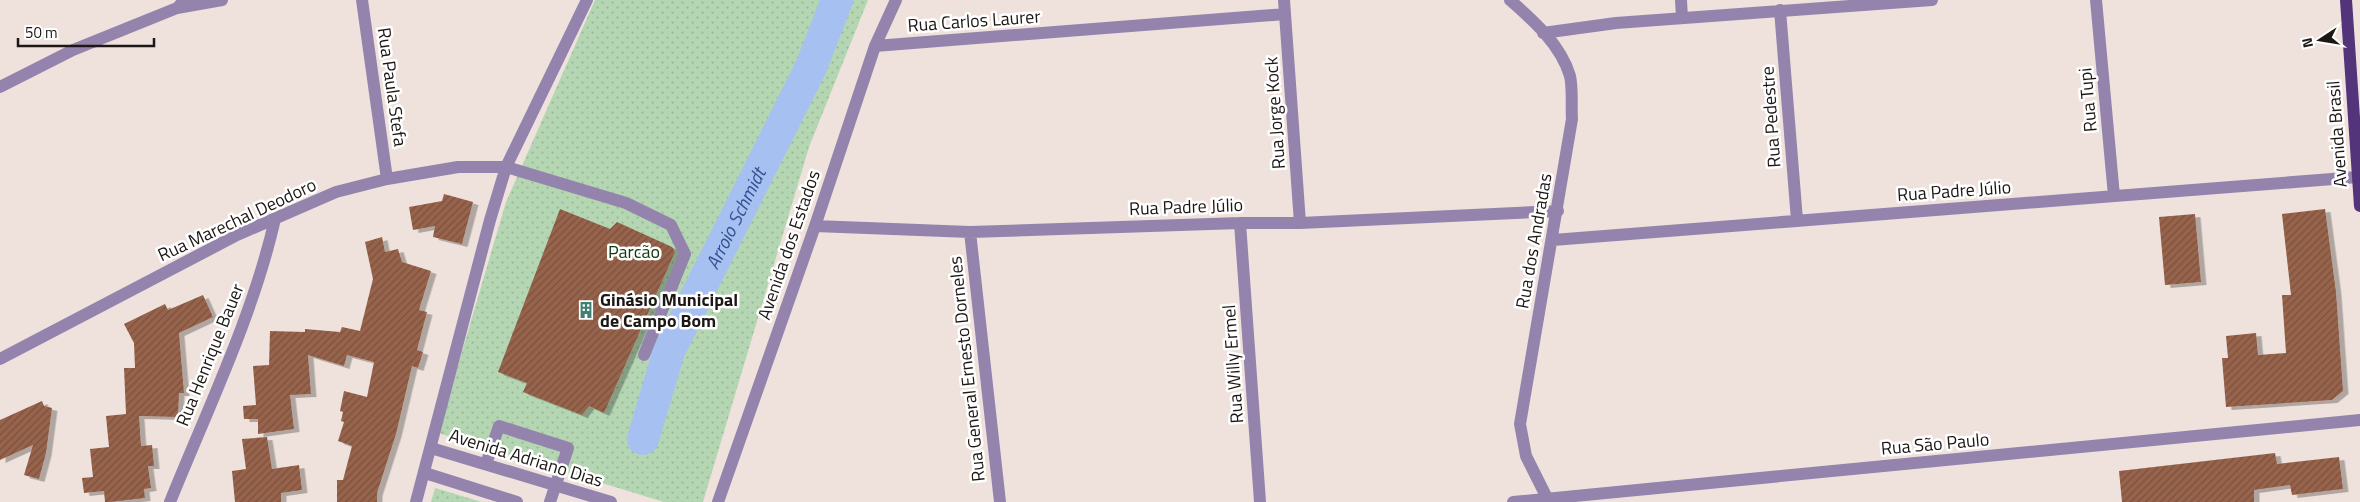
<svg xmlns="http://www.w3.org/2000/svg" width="2360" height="502" font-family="'Titillium Web',sans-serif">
<defs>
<pattern id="grass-dots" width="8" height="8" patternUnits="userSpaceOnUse" patternTransform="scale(1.25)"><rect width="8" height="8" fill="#b5d6b2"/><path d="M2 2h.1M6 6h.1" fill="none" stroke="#9bb798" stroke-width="1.8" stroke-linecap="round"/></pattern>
<pattern id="building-hatch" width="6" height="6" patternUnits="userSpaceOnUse" patternTransform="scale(1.25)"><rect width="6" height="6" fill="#97634c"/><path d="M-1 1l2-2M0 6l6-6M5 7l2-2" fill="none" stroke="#7a513e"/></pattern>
<filter id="shadow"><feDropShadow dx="5.5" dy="3" stdDeviation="0" flood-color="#0004"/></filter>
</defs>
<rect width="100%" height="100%" fill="#efe2dc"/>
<path fill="url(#grass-dots)" d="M 595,0 L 868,0 L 809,147 L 703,502 L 664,502 L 438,433 L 506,202 Z
M 435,488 L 482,502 L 431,502 Z"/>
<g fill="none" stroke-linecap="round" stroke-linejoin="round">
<path stroke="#a6c0f2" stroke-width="32" id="s1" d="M 643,439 L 669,351 L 811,67 L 837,0"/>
</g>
<path fill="url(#building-hatch)" filter="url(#shadow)" d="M 444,194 L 473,202 L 462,244 L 433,237 L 435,226 L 413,230 L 409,207 L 442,201 Z
M 560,209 L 610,229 L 617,222 L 672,247 L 675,252 L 604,413 L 589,406 L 582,415 L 523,392 L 527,383 L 498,372 Z
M 2325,209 L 2336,292 L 2343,391 L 2332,400 L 2226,407 L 2222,358 L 2228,358 L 2226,336 L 2256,333 L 2258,355 L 2286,353 L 2282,295 L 2291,295 L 2282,214 Z
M 2195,214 L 2201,282 L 2165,285 L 2159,217 Z
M 382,237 L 385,252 L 398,249 L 402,262 L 431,271 L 419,310 L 427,312 L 417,350 L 423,352 L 418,368 L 412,366 L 396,434 L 377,493 L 377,502 L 337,502 L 337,480 L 343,480 L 352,446 L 338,441 L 344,422 L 341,421 L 343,412 L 340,411 L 344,391 L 367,397 L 374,362 L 347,355 L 344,366 L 308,355 L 311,394 L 290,395 L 294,429 L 258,434 L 258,419 L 244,419 L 243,406 L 256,405 L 253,366 L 269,365 L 270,331 L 305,332 L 305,329 L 340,332 L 342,327 L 360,331 L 373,279 L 365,242 Z
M 203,295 L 213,317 L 179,333 L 184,393 L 179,393 L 178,417 L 139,416 L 141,446 L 152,445 L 154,466 L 148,466 L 151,488 L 144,489 L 145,498 L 110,502 L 105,502 L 104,491 L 84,493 L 82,478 L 93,477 L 90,449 L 109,447 L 106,416 L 126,414 L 124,368 L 135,368 L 134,343 L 124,324 L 165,304 L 168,310 Z
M 42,401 L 44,406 L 52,408 L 46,453 L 39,479 L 24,475 L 33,445 L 0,460 L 0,420 Z
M 267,437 L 272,469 L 299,465 L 302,490 L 281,493 L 281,502 L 235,502 L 232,471 L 246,469 L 242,439 Z
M 2275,453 L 2277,464 L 2339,457 L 2343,489 L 2292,495 L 2290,485 L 2254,490 L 2254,502 L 2122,502 L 2119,471 Z"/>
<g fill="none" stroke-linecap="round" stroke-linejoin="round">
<path stroke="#9484ad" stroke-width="12" d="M 362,0 L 387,179
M 1284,0 L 1300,223
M 1510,0 C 1534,21 1561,45 1570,76 C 1573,89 1571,106 1572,119 L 1520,424 L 1526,456 L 1549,502
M 1681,0 L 1682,18
M 2096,0 L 2114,196
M 177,8 L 222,0
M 1780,10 L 1797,220
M 1543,33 L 1616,23 L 1932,0
M 875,46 L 1285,14
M 0,87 L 73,50 L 177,8 L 185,0
M 1240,223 L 1260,502
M 815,226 L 970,232 L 1240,223 L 1300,223 L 1558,211
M 970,232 L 1000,502
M 1553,240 L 2358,177
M 0,359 L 237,235 L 336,192 L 387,179 L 458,167 L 506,167 L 626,203 L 671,225 L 685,254 L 644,355
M 431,448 L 611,502
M 486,464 L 499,426 L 568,448 L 550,502
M 425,473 L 517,502
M 170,502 C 207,410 253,316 275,219
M 416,502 L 490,220 L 506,167 L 587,0
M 718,502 L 815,226 L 875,46 L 896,0
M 1513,502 L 2360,420"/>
<path stroke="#533379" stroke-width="12" d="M 2346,0 L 2360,206"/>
</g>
<defs>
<g id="building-bare" transform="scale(1.35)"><path d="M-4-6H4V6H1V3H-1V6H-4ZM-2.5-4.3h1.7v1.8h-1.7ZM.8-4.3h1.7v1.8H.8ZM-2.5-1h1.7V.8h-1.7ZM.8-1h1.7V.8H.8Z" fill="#3e8174" stroke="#fff" stroke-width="2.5" paint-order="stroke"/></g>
</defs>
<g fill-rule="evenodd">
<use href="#building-bare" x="586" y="310"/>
</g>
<g text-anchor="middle" stroke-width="5" stroke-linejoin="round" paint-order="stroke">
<g font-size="18" fill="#1c1715" stroke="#fff">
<text transform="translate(974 21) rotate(-4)" y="6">Rua Carlos Laurer</text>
<text transform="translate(392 87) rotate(82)" y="6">Rua Paula Stefa</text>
<text transform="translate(2088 100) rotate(-95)" y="6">Rua Tupi</text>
<text transform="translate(1275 113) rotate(-94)" y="6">Rua Jorge Kock</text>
<text transform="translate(1771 117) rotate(-94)" y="6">Rua Pedestre</text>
<text transform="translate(2337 134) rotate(-94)" y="6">Avenida Brasil</text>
<text transform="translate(1954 191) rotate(-4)" y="6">Rua Padre Júlio</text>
<text transform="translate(1186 207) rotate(-2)" y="6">Rua Padre Júlio</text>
<text transform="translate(237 220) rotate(-25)" y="6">Rua Marechal Deodoro</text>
<text transform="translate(1534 241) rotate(-80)" y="6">Rua dos Andradas</text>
<text transform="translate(789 245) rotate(-71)" y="6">Avenida dos Estados</text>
<text transform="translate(210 355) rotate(-68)" y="6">Rua Henrique Bauer</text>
<text transform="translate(1233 364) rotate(-94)" y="6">Rua Willy Ermel</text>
<text transform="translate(967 369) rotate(-96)" y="6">Rua General Ernesto Dorneles</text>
<text transform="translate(1935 444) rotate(-5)" y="6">Rua São Paulo</text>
<text transform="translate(526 458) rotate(17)" y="6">Avenida Adriano Dias</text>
</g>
<g font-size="18" fill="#0d390d" stroke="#fff">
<text x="634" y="258">Parcão</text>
</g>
<g font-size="18" font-weight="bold" fill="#1c1715" stroke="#fff" text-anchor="start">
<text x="600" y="306">Ginásio Municipal<tspan x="600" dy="21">de Campo Bom</tspan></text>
</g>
<g font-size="19" font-style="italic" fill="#34518f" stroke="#fff">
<text dy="7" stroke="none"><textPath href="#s1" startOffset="240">Arroio Schmidt</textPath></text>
</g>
</g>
<g transform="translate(2320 40) rotate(258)" stroke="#ffffff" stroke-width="4" paint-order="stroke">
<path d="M0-4L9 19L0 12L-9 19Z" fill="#1c1715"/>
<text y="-8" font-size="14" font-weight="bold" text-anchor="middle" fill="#1c1715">N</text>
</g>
<path d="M18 38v8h136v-8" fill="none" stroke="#1c1715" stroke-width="2.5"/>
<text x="25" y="38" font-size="15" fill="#1c1715" stroke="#ffffff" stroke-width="4" paint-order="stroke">50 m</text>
</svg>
